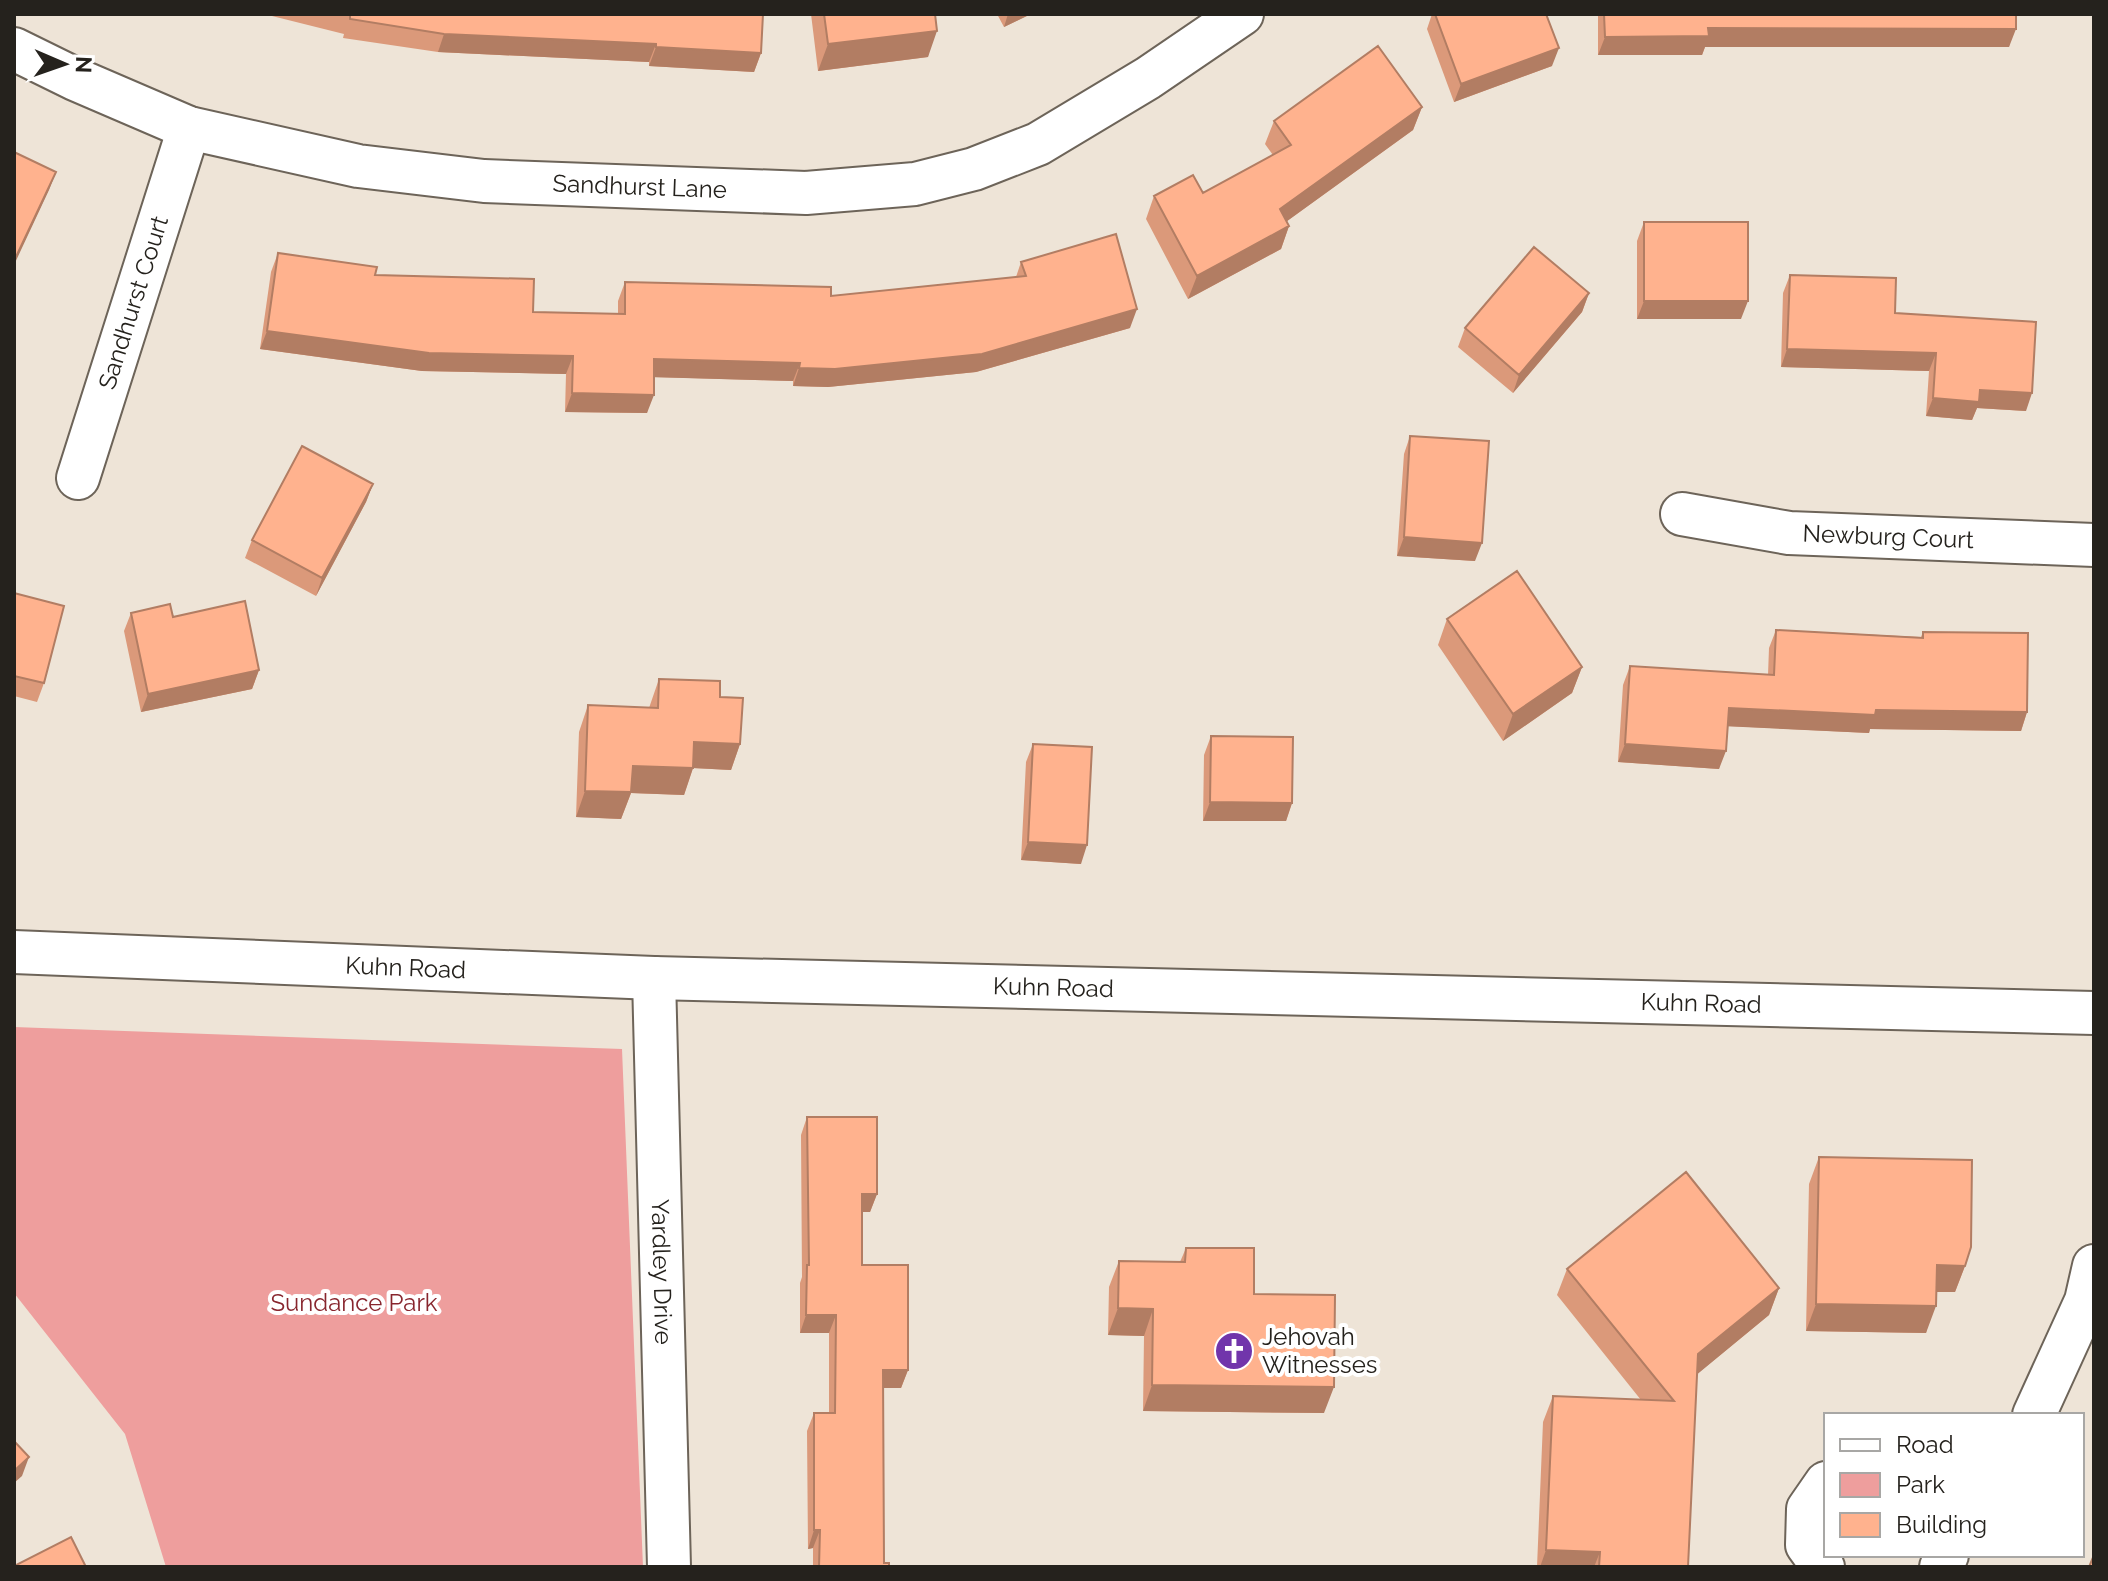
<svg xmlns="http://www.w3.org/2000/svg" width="2108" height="1581" font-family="Raleway,sans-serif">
<rect width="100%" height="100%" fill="#eee4d7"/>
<path fill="#ee9e9d" d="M 14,1027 L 622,1049 L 643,1567 L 166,1567 L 125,1434 L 14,1293 Z"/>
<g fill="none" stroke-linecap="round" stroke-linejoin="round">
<g stroke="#6d6459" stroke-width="46">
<g id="street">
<path id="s1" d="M 14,49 L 75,79 L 189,128 L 358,166 L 484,181 L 806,193 L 915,184 L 974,169 L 1038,144 L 1148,78 L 1242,14"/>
<path id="s2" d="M 78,478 L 189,128"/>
<path id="s3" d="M 1682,514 L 1789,533 L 2094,545"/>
<path id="s4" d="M 14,952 L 654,978 L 2094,1013"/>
<path id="s5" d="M 654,978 L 669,1567"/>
<path d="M 2034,1415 L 2086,1301 L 2094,1266"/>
<path d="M 1823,1567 L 1807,1545 L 1808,1509 L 1826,1483"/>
<path d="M 1941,1567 L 1947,1555"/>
</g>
</g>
<use href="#street" stroke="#fff" stroke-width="42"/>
</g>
<path fill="#db997a" d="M 264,14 L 763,14 L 761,53 L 754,72 L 649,66 L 649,62 L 438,52 L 343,38 L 344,34 Z
M 811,14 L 935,14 L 928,57 L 818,71 Z
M 997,14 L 1031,14 L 1004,27 Z
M 1432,14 L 1546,14 L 1552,66 L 1454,102 L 1427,29 Z
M 1598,14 L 2016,14 L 2009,47 L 1705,47 L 1702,55 L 1598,55 Z
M 1422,107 L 1413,130 L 1287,221 L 1289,226 L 1281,249 L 1188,299 L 1146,219 L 1154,196 L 1203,193 L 1273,155 L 1265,144 L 1274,121 Z
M 1644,222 L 1741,319 L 1637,319 L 1637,241 Z
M 278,253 L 533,312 L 618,314 L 618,301 L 625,282 L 831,296 L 1016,277 L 1021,262 L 1130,328 L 976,372 L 828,387 L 793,386 L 793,381 L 654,377 L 647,413 L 565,412 L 566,374 L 422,371 L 260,349 L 271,272 Z
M 1790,275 L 1895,313 L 2026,411 L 1977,408 L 1972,420 L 1926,416 L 1929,371 L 1781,367 L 1783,293 Z
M 1589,293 L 1582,312 L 1513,393 L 1458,347 L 1465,328 Z
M 1410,436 L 1475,561 L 1397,556 L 1404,454 Z
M 373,484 L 366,502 L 316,596 L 245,558 L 252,540 Z
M 14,593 L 44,683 L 37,702 L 14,696 Z
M 131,613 L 173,617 L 259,670 L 252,689 L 141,712 L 124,631 Z
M 1447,619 L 1582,667 L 1572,693 L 1503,741 L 1438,645 Z
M 1776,630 L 1921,637 L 1923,632 L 2027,712 L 2021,731 L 1870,729 L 1869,733 L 1728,726 L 1719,769 L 1618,762 L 1623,685 L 1630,666 L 1768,675 L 1769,648 Z
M 659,679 L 720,697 L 740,744 L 731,770 L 693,768 L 684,795 L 631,793 L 621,819 L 576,817 L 579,732 L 588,705 L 649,708 Z
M 1211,736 L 1292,803 L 1286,821 L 1203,821 L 1204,755 Z
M 1033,744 L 1081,864 L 1021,860 L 1026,762 Z
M 807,1117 L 877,1194 L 870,1212 L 862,1212 L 862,1265 L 908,1370 L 901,1388 L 883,1388 L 884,1563 L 889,1567 L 813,1567 L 813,1548 L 808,1549 L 807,1431 L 814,1413 L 829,1413 L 829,1333 L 800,1333 L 800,1283 L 802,1277 L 801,1135 Z
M 1819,1157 L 1965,1266 L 1955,1292 L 1936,1292 L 1926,1333 L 1806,1331 L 1809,1184 Z
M 1186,1248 L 1254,1294 L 1324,1413 L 1143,1411 L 1144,1336 L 1108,1335 L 1109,1287 L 1119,1261 L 1180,1262 Z
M 1567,1269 L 1779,1288 L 1769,1315 L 1697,1374 L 1688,1567 L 1537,1567 L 1543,1422 L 1553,1396 L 1641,1400 L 1557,1295 Z"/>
<path fill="#b27d63" d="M 1008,14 L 1031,14 L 1004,27 Z
M 1708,28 L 2016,29 L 2009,47 L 1705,47 L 1702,55 L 1598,55 L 1605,37 Z
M 937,31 L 928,57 L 818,71 L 828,44 Z
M 444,34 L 656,44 L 649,62 L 438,52 Z
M 656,47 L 761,53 L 754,72 L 649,66 Z
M 1559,48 L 1552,66 L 1454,102 L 1461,84 Z
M 1422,107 L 1413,130 L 1272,232 L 1280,209 Z
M 56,172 L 49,190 L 14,265 L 14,261 Z
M 1289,226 L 1281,249 L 1188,299 L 1197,276 Z
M 1589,293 L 1582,312 L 1513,393 L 1519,375 Z
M 1644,301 L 1748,301 L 1741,319 L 1637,319 Z
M 1137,309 L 1130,328 L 976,372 L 828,387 L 793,386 L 799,368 Z
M 267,331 L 573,356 L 566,374 L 422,371 L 260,349 Z
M 1787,349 L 1936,353 L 1929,371 L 1781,367 Z
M 654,359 L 800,363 L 793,381 L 648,377 Z
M 1980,390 L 2032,393 L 2026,411 L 1977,408 L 1972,420 L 1926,416 L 1933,398 Z
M 572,393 L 654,395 L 647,413 L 565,412 Z
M 373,484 L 366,502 L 316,596 L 322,578 Z
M 1404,537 L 1482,543 L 1475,561 L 1397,556 Z
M 1582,667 L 1572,693 L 1503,741 L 1513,714 Z
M 259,670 L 252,689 L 141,712 L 148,694 Z
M 1729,708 L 1876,710 L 2027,712 L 2021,731 L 1870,729 L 1869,733 L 1722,726 Z
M 694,742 L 740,744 L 731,770 L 693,768 L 684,795 L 631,793 L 621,819 L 576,817 L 585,791 L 633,766 Z
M 1625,744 L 1726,751 L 1719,769 L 1618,762 Z
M 1210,802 L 1292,803 L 1286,821 L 1203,821 Z
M 1028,842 L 1087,845 L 1081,864 L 1021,860 Z
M 862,1194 L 877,1194 L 870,1212 L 855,1212 Z
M 1937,1265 L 1965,1266 L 1955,1292 L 1927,1292 Z
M 1779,1288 L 1769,1315 L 1689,1381 L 1698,1354 Z
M 1816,1304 L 1936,1306 L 1926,1333 L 1806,1331 Z
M 1118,1308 L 1153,1309 L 1144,1336 L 1108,1335 Z
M 806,1315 L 836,1315 L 829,1333 L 800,1333 Z
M 883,1370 L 908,1370 L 901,1388 L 876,1388 Z
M 1152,1385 L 1334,1387 L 1324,1413 L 1143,1411 Z
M 29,1457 L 22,1476 L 14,1483 L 14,1471 Z
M 814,1530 L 820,1530 L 813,1548 L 808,1549 Z
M 1546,1550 L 1600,1552 L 1594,1567 L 1540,1567 Z"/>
<path fill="#ffb28e" stroke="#b27d63" stroke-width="2" d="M 345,14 L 763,14 L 761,53 L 656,47 L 656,44 L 444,34 L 350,19 L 350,15 Z
M 824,14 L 935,14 L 937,31 L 828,44 Z
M 1435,14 L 1546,14 L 1559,48 L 1461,84 Z
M 1604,14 L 2016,14 L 2016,29 L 1708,28 L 1709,36 L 1605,37 Z
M 1378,46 L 1422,107 L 1280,209 L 1289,226 L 1197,276 L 1154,196 L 1193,175 L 1203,193 L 1291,145 L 1274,121 Z
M 14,152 L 56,172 L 14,261 Z
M 1644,222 L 1748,222 L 1748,301 L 1644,301 Z
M 1116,234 L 1137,309 L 982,354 L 835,369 L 799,368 L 800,363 L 654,359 L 654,395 L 572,393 L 573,356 L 429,353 L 267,331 L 278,253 L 377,267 L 375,275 L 534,279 L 533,312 L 625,314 L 625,282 L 831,287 L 831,296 L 1026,276 L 1021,262 Z
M 1534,247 L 1589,293 L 1519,375 L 1465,328 Z
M 1790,275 L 1896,278 L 1895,313 L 2036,322 L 2032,393 L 1980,390 L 1979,402 L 1933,398 L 1936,353 L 1787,349 Z
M 1410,436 L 1489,441 L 1482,543 L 1404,537 Z
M 302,446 L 373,484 L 322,578 L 252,540 Z
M 1517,571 L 1582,667 L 1513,714 L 1447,619 Z
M 14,593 L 64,606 L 44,683 L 14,676 Z
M 245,601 L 259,670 L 148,694 L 131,613 L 170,604 L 173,617 Z
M 1776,630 L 1923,638 L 1923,632 L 2028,633 L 2027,712 L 1876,710 L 1875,715 L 1729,708 L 1726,751 L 1625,744 L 1630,666 L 1774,675 Z
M 659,679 L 720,681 L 720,697 L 743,698 L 740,744 L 694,742 L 693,768 L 633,766 L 631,792 L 585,791 L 588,705 L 658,708 Z
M 1211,736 L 1293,737 L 1292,803 L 1210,802 Z
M 1033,744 L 1092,747 L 1087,845 L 1028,842 Z
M 807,1117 L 877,1117 L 877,1194 L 862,1194 L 862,1265 L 908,1265 L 908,1370 L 883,1370 L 884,1563 L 889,1563 L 889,1567 L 819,1567 L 820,1530 L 814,1530 L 814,1413 L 835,1413 L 836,1315 L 806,1315 L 807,1265 L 809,1265 Z
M 1819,1157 L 1972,1160 L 1971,1247 L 1965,1266 L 1937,1265 L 1936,1306 L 1816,1304 Z
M 1686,1172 L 1779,1288 L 1698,1354 L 1688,1567 L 1599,1567 L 1600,1552 L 1546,1550 L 1553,1396 L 1674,1401 L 1567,1269 Z
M 1186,1248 L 1254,1248 L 1254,1294 L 1335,1295 L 1334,1387 L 1152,1385 L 1153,1309 L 1118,1308 L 1119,1261 L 1185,1262 Z
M 14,1441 L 29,1457 L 14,1471 Z
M 71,1537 L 86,1567 L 14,1567 L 14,1566 Z
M 2094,1555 L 2094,1567 L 2089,1567 Z"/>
<defs>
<g id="church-disc" transform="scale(2)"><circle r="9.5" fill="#7135ab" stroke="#fff"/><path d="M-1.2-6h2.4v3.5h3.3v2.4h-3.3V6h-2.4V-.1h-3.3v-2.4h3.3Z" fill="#fff"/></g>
</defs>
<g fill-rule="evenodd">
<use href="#church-disc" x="1234" y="1351"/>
</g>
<g text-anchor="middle" stroke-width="8" stroke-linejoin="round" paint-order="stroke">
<g font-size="24" fill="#25221d" stroke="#fff">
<text dy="8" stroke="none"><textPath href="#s1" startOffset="648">Sandhurst Lane</textPath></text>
<text dy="8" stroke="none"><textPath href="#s2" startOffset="184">Sandhurst Court</textPath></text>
<text dy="8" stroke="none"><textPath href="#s3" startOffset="208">Newburg Court</textPath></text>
<text dy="8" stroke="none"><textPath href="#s4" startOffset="392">Kuhn Road</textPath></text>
<text dy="8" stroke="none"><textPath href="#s4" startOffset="1040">Kuhn Road</textPath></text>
<text dy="8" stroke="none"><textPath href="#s4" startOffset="1688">Kuhn Road</textPath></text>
<text dy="8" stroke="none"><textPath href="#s5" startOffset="294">Yardley Drive</textPath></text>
</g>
<g font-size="24" fill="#88262e" stroke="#fff">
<text x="354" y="1311">Sundance Park</text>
</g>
<g font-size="24" fill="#25221d" stroke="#fff" text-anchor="start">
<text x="1262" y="1345">Jehovah<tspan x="1262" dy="28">Witnesses</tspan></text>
</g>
</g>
<rect width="2108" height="1581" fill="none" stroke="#25221d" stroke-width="32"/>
<rect x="1824" y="1413" width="260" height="144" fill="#ffffff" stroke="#a8a7a5" stroke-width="2"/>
<rect x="1840" y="1439" width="40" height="12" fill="#ffffff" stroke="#a8a7a5" stroke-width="2"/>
<text x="1896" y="1453" font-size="24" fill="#25221d">Road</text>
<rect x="1840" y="1473" width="40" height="24" fill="#ee9e9d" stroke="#a8a7a5" stroke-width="2"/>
<text x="1896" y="1493" font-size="24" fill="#25221d">Park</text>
<rect x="1840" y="1513" width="40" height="24" fill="#ffb28e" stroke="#a8a7a5" stroke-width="2"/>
<text x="1896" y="1533" font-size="24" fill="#25221d">Building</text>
<g transform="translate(64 64) rotate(92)" stroke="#ffffff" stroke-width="6" paint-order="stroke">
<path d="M0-6L14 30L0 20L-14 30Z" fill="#25221d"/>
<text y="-12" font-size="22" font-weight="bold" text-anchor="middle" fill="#25221d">N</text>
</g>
</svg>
